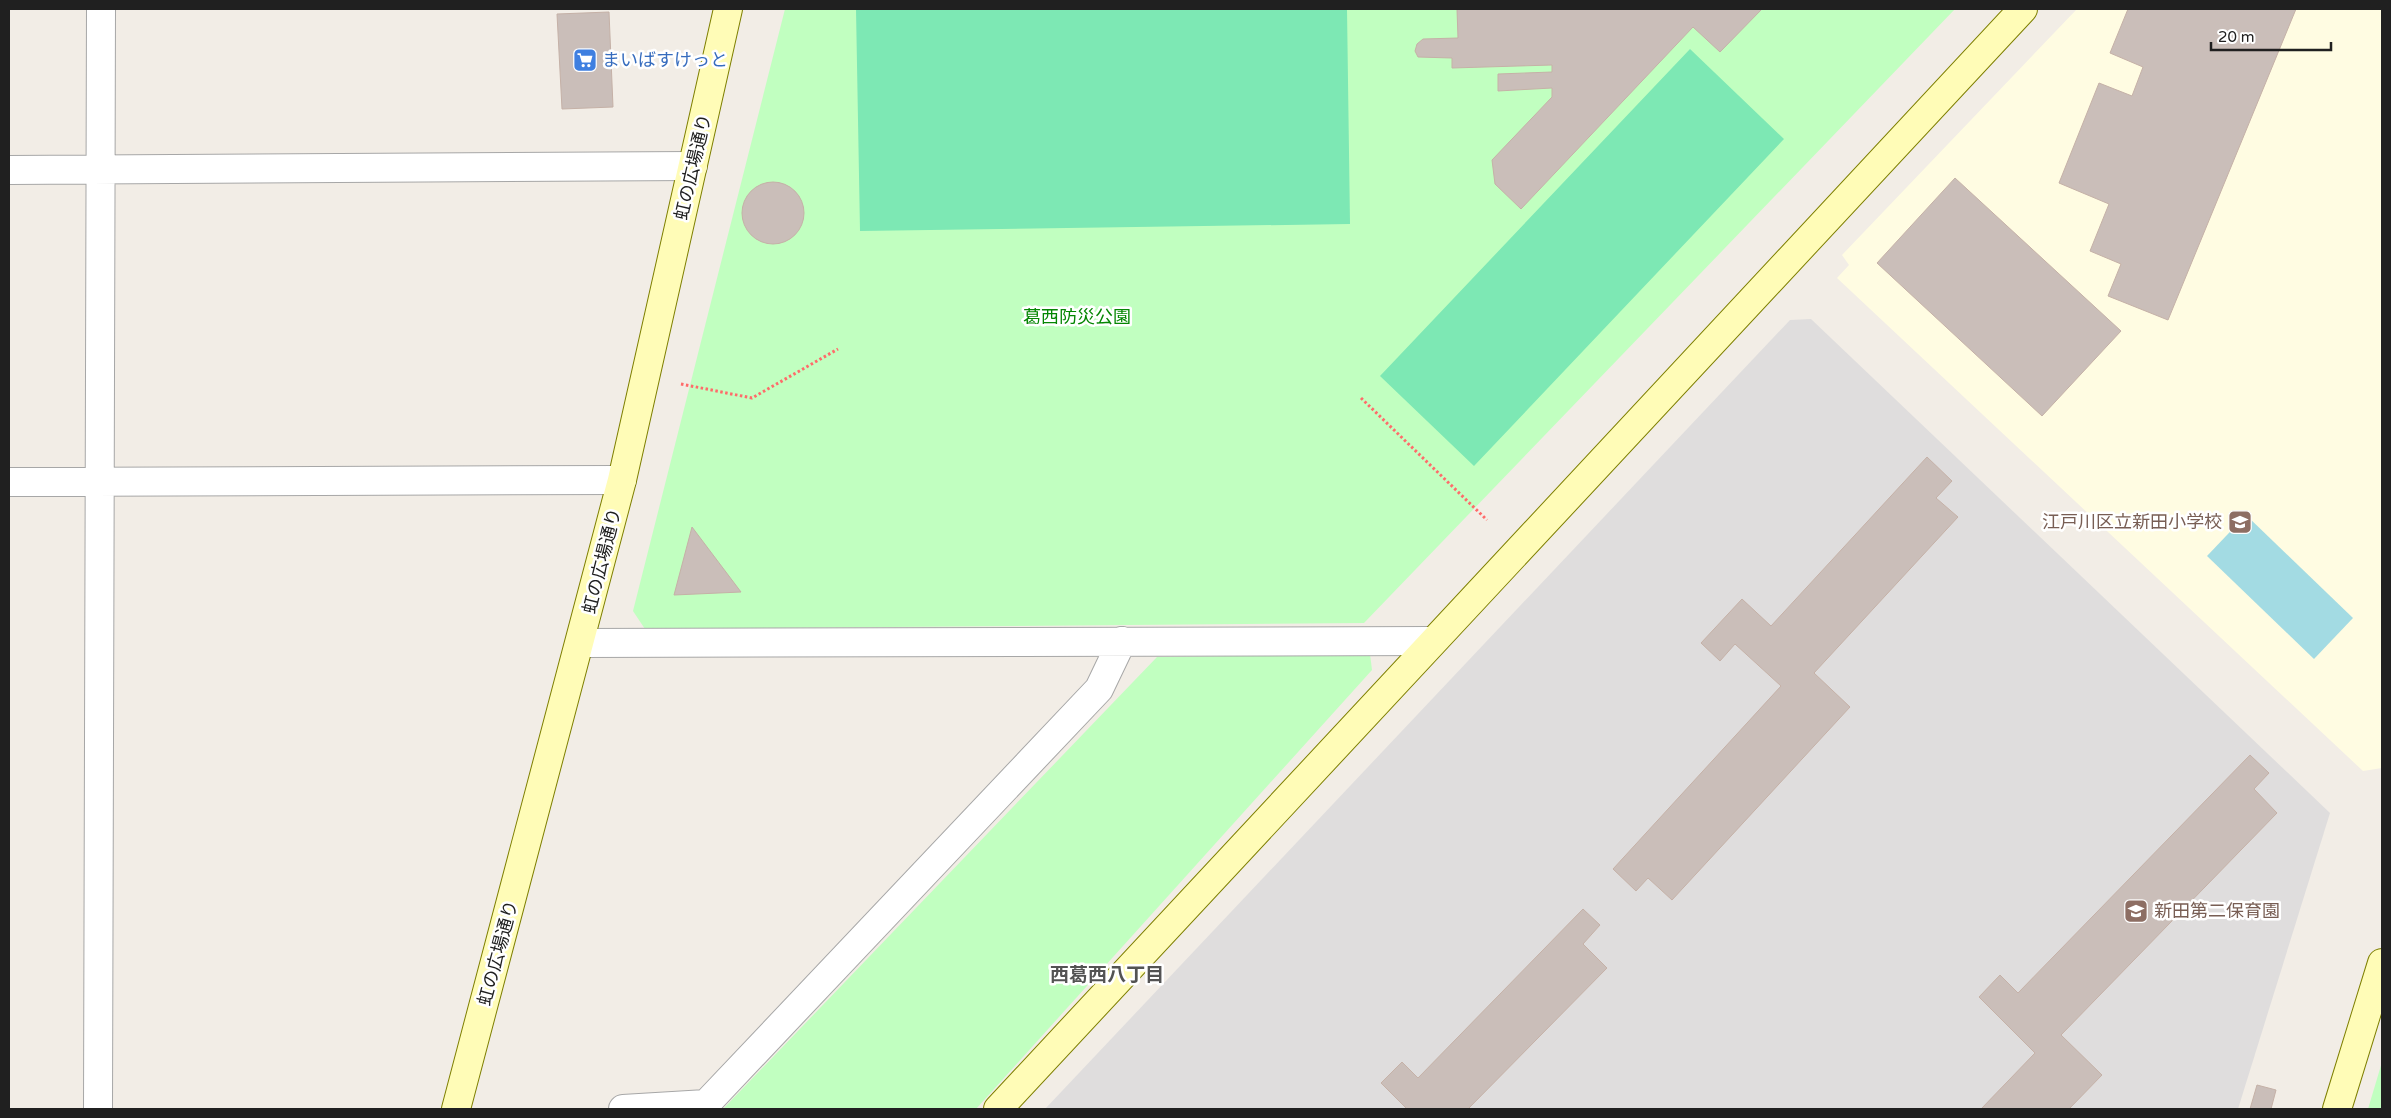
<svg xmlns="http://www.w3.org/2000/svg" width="2391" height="1118" font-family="'Varela Round','Noto Sans JP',sans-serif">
<rect width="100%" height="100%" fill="#f2ede6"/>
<path fill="#dfdddd" d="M 1811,319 L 2330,813 L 2238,1109 L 1045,1109 L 1790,320 Z"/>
<path fill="#fffce2" d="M 2077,9 L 2382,9 L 2382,768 L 2363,771 L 1837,278 L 1849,265 L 1842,255 Z"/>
<path fill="#c1ffc0" d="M 785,9 L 1955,9 L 1364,623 L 645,629 L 633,611 Z
M 1370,654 L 1372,670 L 976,1109 L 723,1109 L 1157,657 Z
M 2382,1062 L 2382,1109 L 2368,1109 Z"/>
<path fill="#7de8b4" d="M 856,9 L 1347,9 L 1350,224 L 860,231 Z
M 1690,49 L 1784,139 L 1474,466 L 1380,376 Z"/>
<path fill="#a3dbe3" d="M 2246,515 L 2353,618 L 2314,659 L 2207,556 Z"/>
<path fill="#cabeb9" stroke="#c5b1a7" d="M 1457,9 L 1762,9 L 1720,52 L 1693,27 L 1521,209 L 1495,184 L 1492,160 L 1552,97 L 1552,88 L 1498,91 L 1498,74 L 1552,72 L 1552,65 L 1452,68 L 1452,58 L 1418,57 L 1415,51 L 1417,44 L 1423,39 L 1458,38 Z
M 2128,9 L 2296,9 L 2168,320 L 2108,296 L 2121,264 L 2090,251 L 2109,204 L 2059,183 L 2099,83 L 2132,96 L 2143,67 L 2110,53 Z
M 609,12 L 613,107 L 562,109 L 557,14 Z
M 1955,178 L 2121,331 L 2042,416 L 1877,263 Z
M742 213a31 31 0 1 1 62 0a31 31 0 1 1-62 0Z
M 1927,457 L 1952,481 L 1936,498 L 1958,517 L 1814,673 L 1850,707 L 1672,900 L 1648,878 L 1636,891 L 1613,869 L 1781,686 L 1735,644 L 1720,661 L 1701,643 L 1742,599 L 1771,626 Z
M 692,527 L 741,592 L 674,595 Z
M 2250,755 L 2269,773 L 2254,789 L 2277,813 L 2061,1035 L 2102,1075 L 2069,1109 L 1981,1109 L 2035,1053 L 1979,997 L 2000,975 L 2018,993 Z
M 1583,909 L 1600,925 L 1583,944 L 1607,968 L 1468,1109 L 1407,1109 L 1381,1083 L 1402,1062 L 1418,1078 Z
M 2257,1085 L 2276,1090 L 2271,1109 L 2250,1109 Z"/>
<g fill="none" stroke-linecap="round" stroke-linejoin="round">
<g stroke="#a7a7a7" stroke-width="30">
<path id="street" d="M 9,170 L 693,166
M 9,482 L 622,480
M 581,643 L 1433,641
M 98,1109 L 101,9
M 623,1109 L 706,1104 L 1099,689 L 1122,641"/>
</g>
<g stroke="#7e7f00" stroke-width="30">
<path id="secondary" d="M 456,1109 L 622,480 L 728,9
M 998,1109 L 2023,9
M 2337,1109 L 2382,963"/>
</g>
<path stroke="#ff6b6a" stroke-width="3" stroke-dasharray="2.5 2.5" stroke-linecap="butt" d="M 681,384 L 752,398 L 838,349
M 1361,398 L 1487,520"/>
<use href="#street" stroke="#fff" stroke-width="28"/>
<use href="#secondary" stroke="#fffcb7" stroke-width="28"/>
</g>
<defs>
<g id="supermarket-square" transform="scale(1.25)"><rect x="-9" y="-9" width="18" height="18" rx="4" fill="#3f7fe0" stroke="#fff"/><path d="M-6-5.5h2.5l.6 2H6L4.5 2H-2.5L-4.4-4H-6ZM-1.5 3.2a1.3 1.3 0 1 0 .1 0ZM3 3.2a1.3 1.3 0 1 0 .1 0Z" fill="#fff"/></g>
<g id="school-square" transform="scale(1.25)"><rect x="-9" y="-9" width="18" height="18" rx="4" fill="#8d6e63" stroke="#fff"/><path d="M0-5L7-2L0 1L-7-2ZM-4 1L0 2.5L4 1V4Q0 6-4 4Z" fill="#fff"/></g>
</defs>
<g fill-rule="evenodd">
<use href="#supermarket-square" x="585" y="60"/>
<use href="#school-square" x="2240" y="522"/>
<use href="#school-square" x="2136" y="911"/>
</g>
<g text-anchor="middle" stroke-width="5" stroke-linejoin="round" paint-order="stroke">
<g font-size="18" fill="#366cbe" stroke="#fff" text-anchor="start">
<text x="602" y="66">まいばすけっと</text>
</g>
<g font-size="18" fill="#202020" stroke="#fff">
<text transform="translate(693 167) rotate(-77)" y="6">虹の広場通り</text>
<text transform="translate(602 561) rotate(-76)" y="6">虹の広場通り</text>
<text transform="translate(498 953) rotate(-75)" y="6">虹の広場通り</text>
</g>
<g font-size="18" fill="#048602" stroke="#fff">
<text x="1077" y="323">葛西防災公園</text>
</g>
<g font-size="18" fill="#785e54" stroke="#fff" text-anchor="end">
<text x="2222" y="528">江戸川区立新田小学校</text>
<text x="2154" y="917" text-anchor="start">新田第二保育園</text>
</g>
<g font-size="19" font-weight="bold" fill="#535353" stroke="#fff">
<text x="1107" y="981">西葛西八丁目</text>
</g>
</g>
<rect width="2391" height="1118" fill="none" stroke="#202020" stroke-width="20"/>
<path d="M2211 42v8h120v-8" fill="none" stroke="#202020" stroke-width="2.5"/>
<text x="2218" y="42" font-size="15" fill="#202020" stroke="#ffffff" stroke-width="4" paint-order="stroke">20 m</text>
</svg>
